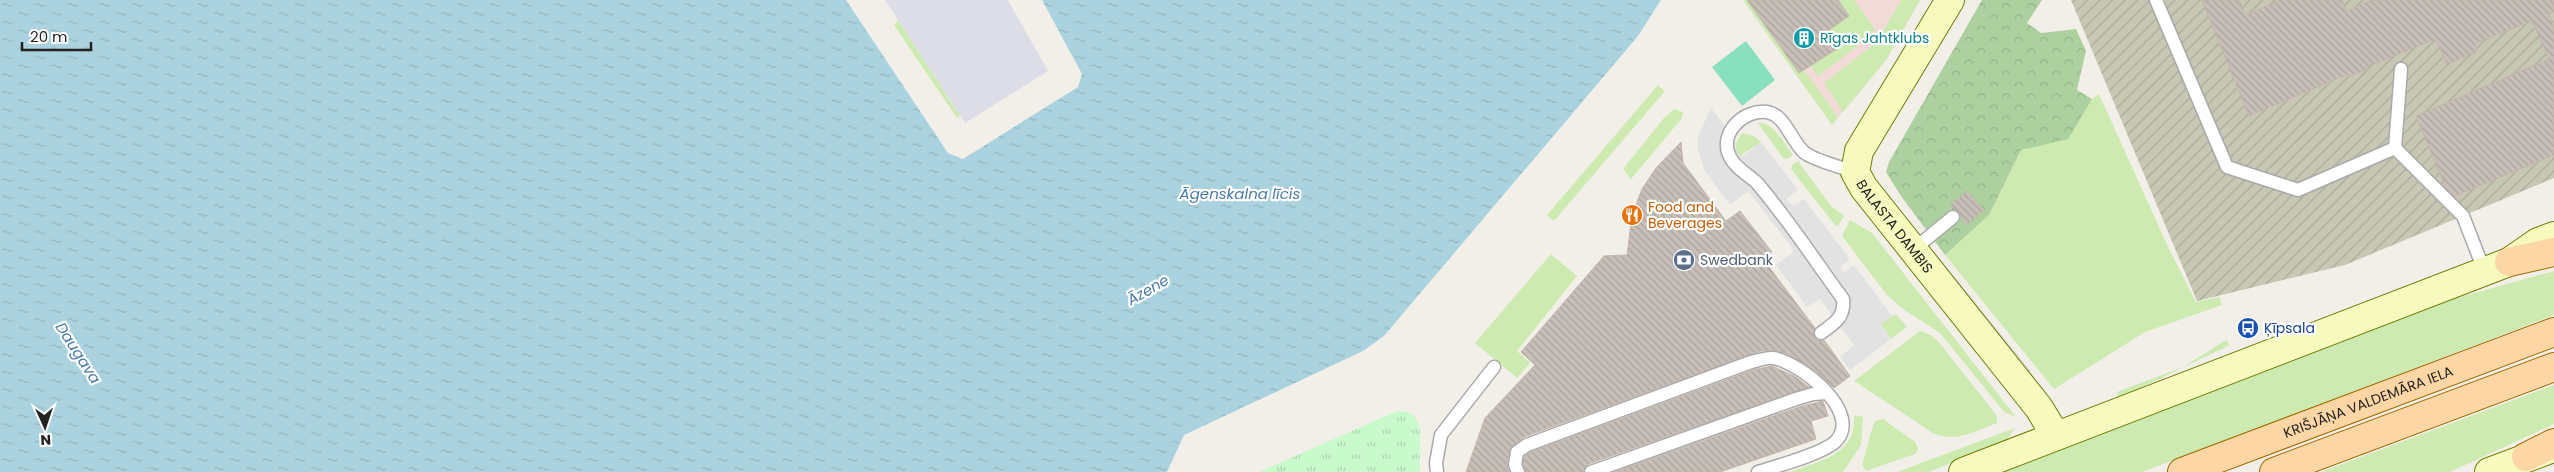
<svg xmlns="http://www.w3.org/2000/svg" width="2554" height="472" font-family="Poppins,sans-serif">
<defs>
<pattern id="construction-furrows" width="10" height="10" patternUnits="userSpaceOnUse" patternTransform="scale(1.25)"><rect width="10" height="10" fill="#c7c7b4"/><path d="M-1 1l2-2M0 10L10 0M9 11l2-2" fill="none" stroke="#abab9a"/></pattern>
<pattern id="forest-crowns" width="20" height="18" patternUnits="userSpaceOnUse" patternTransform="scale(1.25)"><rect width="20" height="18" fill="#add19e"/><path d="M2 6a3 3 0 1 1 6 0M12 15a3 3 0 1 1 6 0" fill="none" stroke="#95b388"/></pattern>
<pattern id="park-tufts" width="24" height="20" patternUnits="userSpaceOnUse" patternTransform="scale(1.25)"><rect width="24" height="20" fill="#c8facc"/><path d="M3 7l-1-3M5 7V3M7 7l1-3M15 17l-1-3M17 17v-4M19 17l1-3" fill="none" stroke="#acd6af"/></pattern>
<pattern id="water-ripples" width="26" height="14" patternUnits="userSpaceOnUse" patternTransform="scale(1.25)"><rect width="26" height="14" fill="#aad3df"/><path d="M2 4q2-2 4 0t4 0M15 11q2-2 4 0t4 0" fill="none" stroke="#92b5bf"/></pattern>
<pattern id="building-back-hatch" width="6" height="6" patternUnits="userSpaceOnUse" patternTransform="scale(1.25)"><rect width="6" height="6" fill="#c7bfb8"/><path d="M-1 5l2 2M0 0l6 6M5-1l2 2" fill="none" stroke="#aba49e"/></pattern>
</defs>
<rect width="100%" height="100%" fill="#f2efe9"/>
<path fill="#f2dad9" d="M 1743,0 L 1920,0 L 1886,60 L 1832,125 Z"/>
<path fill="url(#construction-furrows)" d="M 2071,0 L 2554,0 L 2554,178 L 2345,265 L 2197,301 Z"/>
<path fill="#cdebb0" d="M 1743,0 L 1747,0 L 1799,73 L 1804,70 L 1838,117 L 1832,125 Z
M 1838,0 L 1854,0 L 1875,29 L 1872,35 L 1818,76 L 1811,66 L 1840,47 L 1829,30 Z
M 1901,0 L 1920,0 L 1886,60 L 1843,112 L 1824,83 L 1877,42 Z
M 898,20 L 960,116 L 957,118 L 894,25 Z
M 1658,85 L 1665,91 L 1554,221 L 1547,215 Z
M 2099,94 L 2169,249 L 2196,302 L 2219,297 L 2222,305 L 2145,332 L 2054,389 L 1945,255 L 1989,215 L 2021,150 Z
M 1674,109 L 1683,112 L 1682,118 L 1631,179 L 1623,169 L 1664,118 Z
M 1758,123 C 1774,122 1784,143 1793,155 L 1788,159 L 1783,158 Z
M 1743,133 L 1754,136 L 1761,142 L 1740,156 C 1732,149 1736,140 1743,133 Z
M 1798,161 L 1831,206 L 1844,216 L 1838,226 L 1835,225 L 1791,169 L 1792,165 Z
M 1850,220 L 1872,233 L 2016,417 L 2004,412 L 1940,333 L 1903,309 L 1887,295 L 1842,236 Z
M 1551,254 L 1577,276 L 1517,351 L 1530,363 L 1517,378 L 1475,343 Z
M 2554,271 L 2554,315 L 2142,472 L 2000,472 L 2453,299 Z
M 1896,314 L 1907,327 L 1891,339 L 1880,324 Z
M 1920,331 L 1931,335 L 1938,341 L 1997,416 L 1997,423 C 1975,431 1956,443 1933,433 L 1854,381 Z
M 2226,340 L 2230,345 L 2119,398 L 2117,392 L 2183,367 Z
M 2554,385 L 2554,424 L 2450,472 L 2321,472 Z
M 1854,415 L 1863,417 L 1861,445 L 1843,472 L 1790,472 C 1820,461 1858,454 1854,415 Z
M 1883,419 L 1915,442 L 1918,449 L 1915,454 L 1866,471 L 1862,465 C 1867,451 1869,435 1875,421 Z
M 2015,428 L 2007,440 L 1929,472 L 1897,472 Z"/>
<path fill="url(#forest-crowns)" d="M 1982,0 L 2042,0 L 2027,23 L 2041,33 L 2076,29 L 2086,51 L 2077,90 L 2092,99 L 2068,139 L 2021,150 L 1989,215 L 1945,255 L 1901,196 L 1886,172 L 1889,162 Z"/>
<path fill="url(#park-tufts)" d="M 1397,411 C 1431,409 1417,451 1420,472 L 1259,472 Z"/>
<path fill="#88e0be" d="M 1746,41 L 1775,80 L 1742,106 L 1712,67 Z"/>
<path fill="#e2e2e2" d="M 1711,108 L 1736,141 L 1735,147 L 1739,156 L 1743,156 L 1761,142 L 1798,190 L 1787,198 L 1787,201 L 1794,206 L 1804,199 L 1850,259 L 1841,266 L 1841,270 L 1845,272 L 1854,265 L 1892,316 L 1880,325 L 1891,339 L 1850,370 L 1840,357 L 1854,345 L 1820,299 L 1807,307 L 1776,265 L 1792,253 L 1793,249 L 1749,192 L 1745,193 L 1730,205 L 1705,171 L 1698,150 L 1698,136 Z
M 1931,248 L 2031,371 L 2025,375 L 1926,252 Z"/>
<path fill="#dddde8" d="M 885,0 L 1008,0 L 1048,71 L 965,123 Z"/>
<path fill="url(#water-ripples)" d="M 0,0 L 846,0 L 948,153 L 963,159 L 1078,87 L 1082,74 L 1042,0 L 1661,0 L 1638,36 L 1384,336 L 1363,351 L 1184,435 L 1167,472 L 0,472 Z"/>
<path fill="url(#building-back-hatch)" stroke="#c4b6ab" d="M 1747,0 L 1838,0 L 1849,16 L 1829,30 L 1840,47 L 1799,73 Z
M 2202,0 L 2239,0 L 2246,15 L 2281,0 L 2342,0 L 2346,11 L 2372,0 L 2554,0 L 2554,12 L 2549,14 L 2554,28 L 2554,155 L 2455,196 L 2446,188 L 2416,116 L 2549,59 L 2532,21 L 2475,43 L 2477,52 L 2447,64 L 2436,39 L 2369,66 L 2370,68 L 2349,77 L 2348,74 L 2249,116 Z
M 1681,142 L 1683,163 L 1726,221 L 1740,211 L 1772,252 L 1763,259 L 1815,328 L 1814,337 L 1818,341 L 1824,340 L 1850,376 L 1834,388 L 1817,372 L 1788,354 L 1774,350 L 1760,351 L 1524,437 L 1510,448 L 1507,464 L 1509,472 L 1466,472 L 1485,418 L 1535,365 L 1521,352 L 1604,256 L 1627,255 L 1632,215 L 1642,189 L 1656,168 Z
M 1967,191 L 1984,210 L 1966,225 L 1959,212 L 1950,205 Z
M 1772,366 L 1794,376 L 1809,387 L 1588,464 L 1583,472 L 1526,472 L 1523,464 L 1524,457 L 1531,452 L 1753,370 Z
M 1823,401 L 1828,416 L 1811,421 L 1816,439 L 1720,472 L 1615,472 L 1799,407 Z"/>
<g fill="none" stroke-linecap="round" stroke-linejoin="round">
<g stroke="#a9a9a9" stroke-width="15">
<path id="lane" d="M 2156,0 L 2227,167 L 2298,190 L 2395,148
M 2401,69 L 2395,148 L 2463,216 L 2484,270
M 1914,249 L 1953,217
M 1821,333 C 1835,323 1845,317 1843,299 C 1815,261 1788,219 1757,183 C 1749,175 1735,168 1730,157 C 1718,134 1743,109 1767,112 C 1786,115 1791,142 1805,153 C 1816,161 1841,167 1855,172
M 1437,472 L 1436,463 L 1441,435 L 1494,367
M 1518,472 L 1515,465 L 1517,452 L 1527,445 L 1751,362 C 1757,361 1767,357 1773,358 C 1800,362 1863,412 1836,441 C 1825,453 1777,466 1758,472
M 1591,472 L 1796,399 L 1813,394 L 1827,393"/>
</g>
<g stroke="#707d05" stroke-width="30">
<g id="secondary">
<path id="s1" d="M 1950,0 L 1859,151 L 1855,172 L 1864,188 L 2039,408 L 2056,436"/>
<path d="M 1963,472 L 2509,262 L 2538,242 L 2554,236"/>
<path d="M 2489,472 L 2548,450"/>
</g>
</g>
<g stroke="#a06b00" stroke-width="30">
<g id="primary">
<path d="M 2509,262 L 2554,252"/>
<path d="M 2526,457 L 2554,443"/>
<path id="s2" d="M 2182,472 L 2554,332"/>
<path d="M 2274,472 L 2554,367"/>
</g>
</g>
<use href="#lane" stroke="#fff" stroke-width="12"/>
<use href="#secondary" stroke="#f7fabf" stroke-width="28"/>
<use href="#primary" stroke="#fcd6a4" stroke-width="28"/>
</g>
<defs>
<g id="building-disc" transform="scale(1.125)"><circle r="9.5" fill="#0f9aa8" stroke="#fff"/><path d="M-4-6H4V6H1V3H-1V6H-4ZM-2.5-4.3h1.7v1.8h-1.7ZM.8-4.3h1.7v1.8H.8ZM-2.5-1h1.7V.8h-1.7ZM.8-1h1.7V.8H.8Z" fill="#fff"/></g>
<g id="restaurant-disc" transform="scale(1.125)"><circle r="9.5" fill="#e8710a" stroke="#fff"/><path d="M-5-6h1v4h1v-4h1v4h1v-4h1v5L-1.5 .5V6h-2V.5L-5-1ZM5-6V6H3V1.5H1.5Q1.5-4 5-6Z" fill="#fff"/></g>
<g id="bank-disc" transform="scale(1.125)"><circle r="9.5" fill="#5c6f8a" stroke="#fff"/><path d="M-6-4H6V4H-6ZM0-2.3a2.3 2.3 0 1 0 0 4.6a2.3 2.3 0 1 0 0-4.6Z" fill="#fff"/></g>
<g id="bus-disc" transform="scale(1.125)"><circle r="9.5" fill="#1a4fb4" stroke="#fff"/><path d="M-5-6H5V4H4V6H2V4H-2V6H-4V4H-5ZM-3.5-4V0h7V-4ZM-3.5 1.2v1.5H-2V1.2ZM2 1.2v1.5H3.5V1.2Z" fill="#fff"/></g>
</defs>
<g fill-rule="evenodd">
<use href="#building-disc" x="1804" y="38"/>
<use href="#restaurant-disc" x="1632" y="215"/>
<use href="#bank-disc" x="1684" y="260"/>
<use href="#bus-disc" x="2248" y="328"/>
</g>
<g text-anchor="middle" stroke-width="4.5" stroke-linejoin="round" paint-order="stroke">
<g font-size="14" fill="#0d838f" stroke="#fff" text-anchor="start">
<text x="1820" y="43">Rīgas Jahtklubs</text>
</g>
<g font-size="14" fill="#c56008" stroke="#fff" text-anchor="start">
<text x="1648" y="212">Food and<tspan x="1648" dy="16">Beverages</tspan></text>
</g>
<g font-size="14" fill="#222" stroke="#fff">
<text dy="5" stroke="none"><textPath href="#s1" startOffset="265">BALASTA DAMBIS</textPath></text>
<text dy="5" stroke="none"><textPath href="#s2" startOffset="199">KRIŠJĀŅA VALDEMĀRA IELA</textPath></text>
</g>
<g font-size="14" fill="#4e5e75" stroke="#fff" text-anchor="start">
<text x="1700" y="265">Swedbank</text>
</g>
<g font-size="14" fill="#164399" stroke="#fff" text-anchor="start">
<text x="2264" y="333">Ķīpsala</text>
</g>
<g font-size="15" font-style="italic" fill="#4a7aab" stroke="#fff">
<text x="1240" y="199">Āgenskalna līcis</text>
<text transform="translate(1148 290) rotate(-30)" y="5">Āzene</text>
<text transform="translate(78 353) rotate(57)" y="5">Daugava</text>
</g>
</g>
<g transform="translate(45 427) rotate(177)" stroke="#ffffff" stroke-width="4" paint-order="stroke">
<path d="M0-4L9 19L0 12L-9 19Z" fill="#222222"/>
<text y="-8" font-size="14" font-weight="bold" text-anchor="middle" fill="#222222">N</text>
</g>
<path d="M22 42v8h69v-8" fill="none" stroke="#222222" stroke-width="2.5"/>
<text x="30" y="42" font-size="15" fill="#222222" stroke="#ffffff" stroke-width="4" paint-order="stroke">20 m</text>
</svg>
